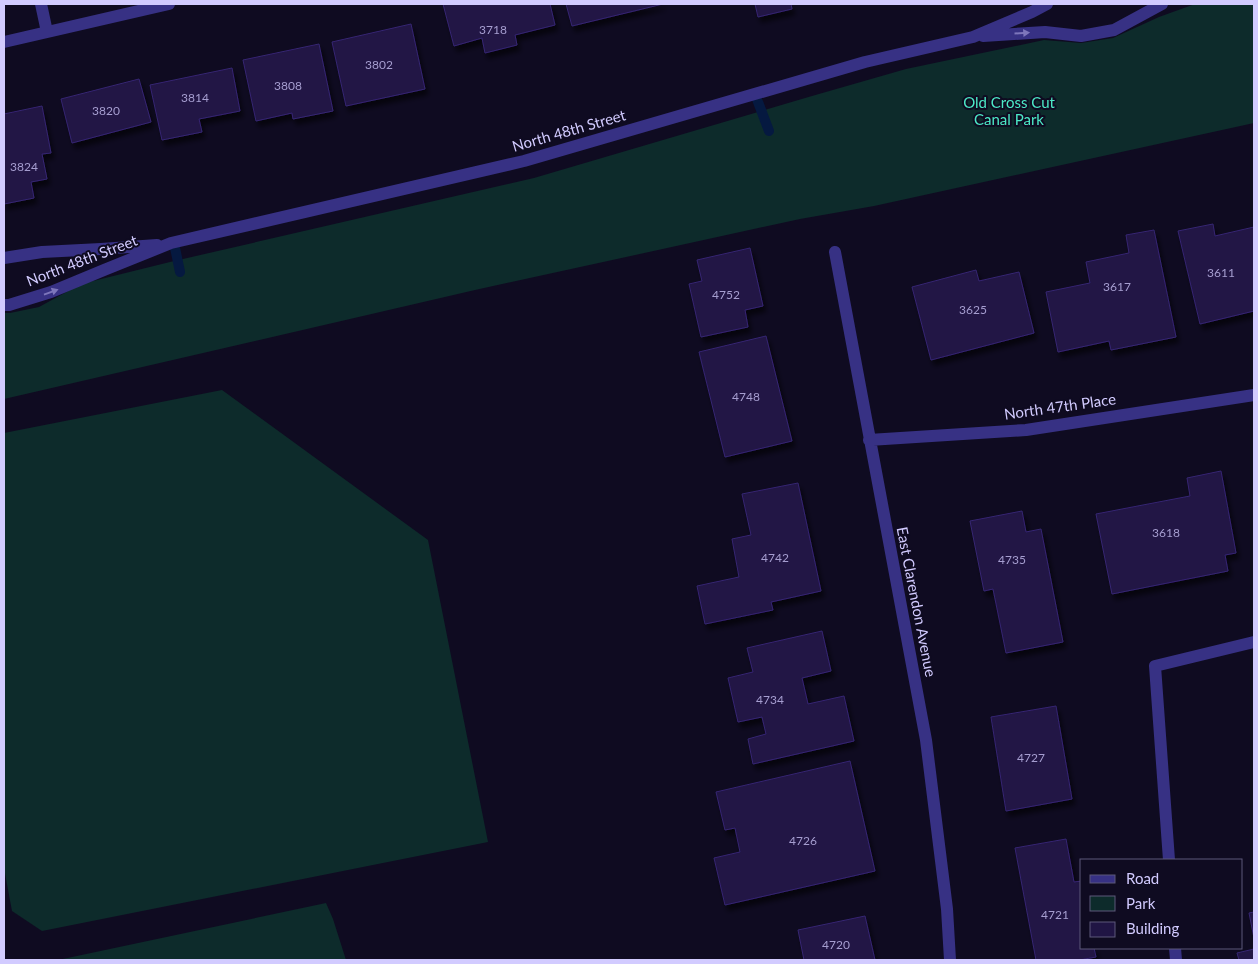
<svg xmlns="http://www.w3.org/2000/svg" width="1258" height="964" font-family="Lato,sans-serif">
<defs>
<filter id="shadow"><feDropShadow dx="3" dy="5.5" stdDeviation="2.5" flood-color="#0009"/></filter>
</defs>
<rect width="100%" height="100%" fill="#0f0b21"/>
<path fill="#0d2b2b" d="M 1195,4 L 1254,4 L 1254,123 L 874,206 L 800,219 L 475,290 L 4,399 L 4,313 L 10,313 L 39,307 L 81,284 L 170,262 L 534,178 L 812,96 L 906,69 L 1044,40 L 1081,43 L 1113,38 L 1159,17 Z
M 222,390 L 428,540 L 488,842 L 42,931 L 12,911 L 4,868 L 4,433 Z
M 326,903 L 333,919 L 346,960 L 58,960 Z"/>
<g fill="none" stroke-linecap="round" stroke-linejoin="round">
<path stroke="#051940" stroke-width="10" d="M 755,94 L 769,131
M 174,243 L 180,272"/>
</g>
<path fill="#201544" stroke="#362572" filter="url(#shadow)" d="M 443,4 L 550,4 L 555,25 L 515,35 L 517,45 L 485,53 L 482,38 L 454,46 Z
M 566,4 L 663,4 L 572,26 Z
M 755,4 L 791,4 L 792,9 L 758,17 Z
M 411,24 L 425,89 L 346,106 L 332,42 Z
M 319,44 L 333,111 L 293,119 L 292,113 L 256,121 L 243,60 Z
M 232,68 L 240,111 L 199,119 L 202,132 L 162,140 L 150,85 Z
M 139,79 L 151,122 L 72,143 L 61,99 Z
M 42,106 L 51,153 L 42,154 L 47,179 L 31,182 L 34,198 L 4,204 L 4,114 Z
M 1213,224 L 1215,236 L 1254,227 L 1254,311 L 1200,324 L 1178,231 Z
M 1154,230 L 1176,337 L 1111,350 L 1109,341 L 1058,352 L 1046,292 L 1090,283 L 1086,262 L 1129,253 L 1126,235 Z
M 750,248 L 763,306 L 745,310 L 748,327 L 701,337 L 689,284 L 702,281 L 697,260 Z
M 976,270 L 979,281 L 1019,272 L 1034,333 L 931,360 L 912,287 Z
M 766,336 L 792,441 L 725,457 L 699,352 Z
M 1221,471 L 1236,553 L 1225,555 L 1228,571 L 1112,594 L 1096,514 L 1190,496 L 1187,478 Z
M 798,483 L 821,591 L 771,602 L 773,610 L 705,624 L 697,586 L 739,577 L 732,539 L 751,535 L 742,494 Z
M 1022,511 L 1026,532 L 1041,529 L 1063,642 L 1006,653 L 993,589 L 984,591 L 970,521 Z
M 822,631 L 831,671 L 802,678 L 808,704 L 844,696 L 854,741 L 753,764 L 748,739 L 766,734 L 762,717 L 738,722 L 728,678 L 753,672 L 747,648 Z
M 1056,706 L 1072,799 L 1006,811 L 991,717 Z
M 850,761 L 875,871 L 725,905 L 714,858 L 740,852 L 735,828 L 725,830 L 716,792 Z
M 1066,839 L 1074,882 L 1082,881 L 1082,948 L 1094,948 L 1096,957 L 1079,960 L 1036,960 L 1015,848 Z
M 1254,912 L 1254,938 L 1249,913 Z
M 865,916 L 875,960 L 804,960 L 798,930 Z
M 1254,949 L 1254,960 L 1239,960 L 1237,953 Z"/>
<g fill="none" stroke-linecap="round" stroke-linejoin="round">
<path stroke="#373184" stroke-width="12" d="M 41,4 L 47,32
M 983,36 L 1045,32 L 1081,36 L 1114,30 L 1162,4
M 4,42 L 169,4
M 835,252 L 926,740 L 947,909 L 950,960
M 4,258 L 42,252 L 101,249 L 157,245
M 4,305 L 9,305 L 51,292 L 104,270 L 171,243 L 524,161 L 865,62 L 973,37 L 1032,12 L 1047,4
M 869,440 L 1026,430 L 1254,395
M 1169,860 L 1155,666 L 1254,642
M 1175,948 L 1176,960"/>
</g>
<defs><path id="oneway-solid" d="M-6-.8H1V-3.2L6.5 0L1 3.2V.8H-6Z" transform="scale(1.25)"/></defs>
<g fill="#7d76bb">
<use href="#oneway-solid" transform="translate(1022 33) rotate(-4)"/>
<use href="#oneway-solid" transform="translate(51 292) rotate(-20)"/>
</g>
<g text-anchor="middle" stroke-width="4" stroke-linejoin="round" paint-order="stroke">
<g font-size="12" fill="#a69ed0">
<text x="493" y="34">3718</text>
<text x="379" y="69">3802</text>
<text x="288" y="90">3808</text>
<text x="195" y="102">3814</text>
<text x="106" y="115">3820</text>
<text x="24" y="171">3824</text>
<text x="1221" y="277">3611</text>
<text x="1117" y="291">3617</text>
<text x="726" y="299">4752</text>
<text x="973" y="314">3625</text>
<text x="746" y="401">4748</text>
<text x="1166" y="537">3618</text>
<text x="775" y="562">4742</text>
<text x="1012" y="564">4735</text>
<text x="770" y="704">4734</text>
<text x="1031" y="762">4727</text>
<text x="803" y="845">4726</text>
<text x="1055" y="919">4721</text>
<text x="836" y="949">4720</text>
</g>
<g font-size="15" fill="#4ce9c6" stroke="#0f0b21">
<text x="1009" y="108">Old Cross Cut<tspan x="1009" dy="17">Canal Park</tspan></text>
</g>
<g font-size="15" fill="#d2cbff" stroke="#0f0b21">
<text transform="translate(569 131) rotate(-16)" y="5">North 48th Street</text>
<text transform="translate(82 261) rotate(-21)" y="5">North 48th Street</text>
<text transform="translate(1060 407) rotate(-8)" y="5">North 47th Place</text>
<text transform="translate(916 602) rotate(79)" y="5">East Clarendon Avenue</text>
</g>
</g>
<rect width="1258" height="964" fill="none" stroke="#d2cbff" stroke-width="10"/>
<rect x="1080" y="859" width="162" height="90" fill="#0f0b21" stroke="#5d587a"/>
<rect x="1090" y="875" width="25" height="8" fill="#373184" stroke="#5d587a"/>
<text x="1126" y="884" font-size="15" fill="#d2cbff">Road</text>
<rect x="1090" y="896" width="25" height="15" fill="#0d2b2b" stroke="#5d587a"/>
<text x="1126" y="909" font-size="15" fill="#d2cbff">Park</text>
<rect x="1090" y="922" width="25" height="15" fill="#201544" stroke="#5d587a"/>
<text x="1126" y="934" font-size="15" fill="#d2cbff">Building</text>
</svg>
